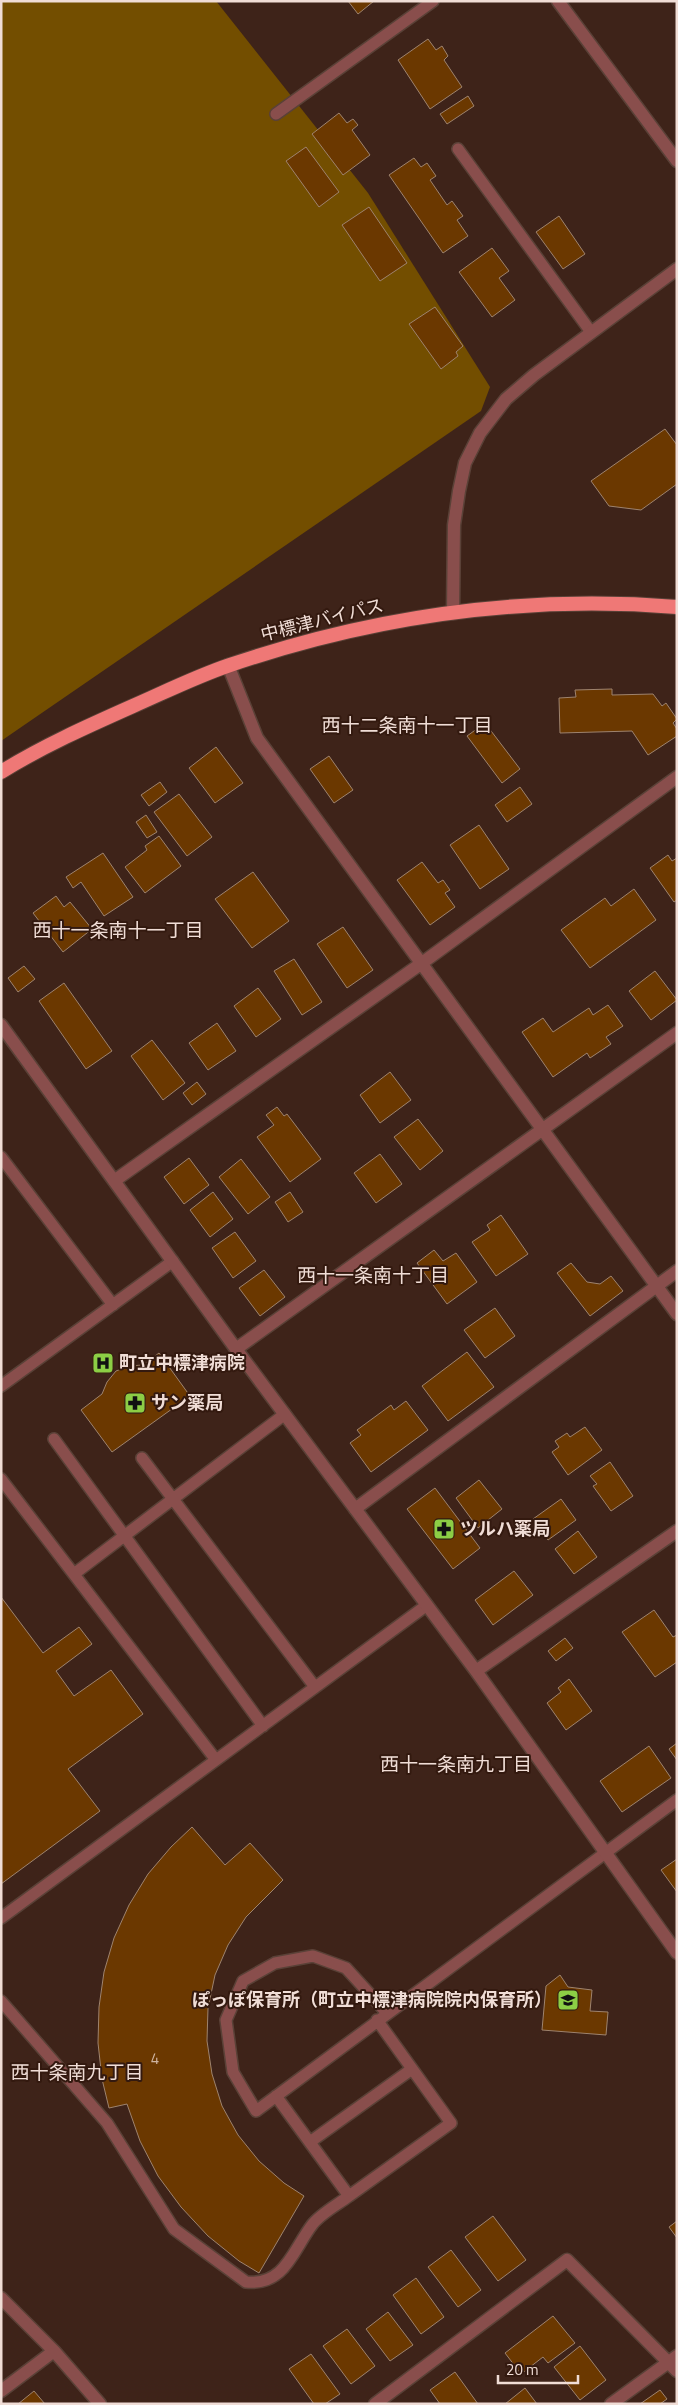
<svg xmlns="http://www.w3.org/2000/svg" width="678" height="2405" font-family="'Titillium Web','Noto Sans JP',sans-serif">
<rect width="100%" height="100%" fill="#3e2319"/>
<path fill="#734e00" d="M 1,1 L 216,1 L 368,193 L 490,387 L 481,411 L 1,741 Z"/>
<path fill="#6b3800" stroke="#9e836e" d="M 348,1 L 374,1 L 358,14 Z
M 428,39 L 436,50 L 442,46 L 448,56 L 444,60 L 462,87 L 430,109 L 398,60 Z
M 468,96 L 474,106 L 447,124 L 440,114 Z
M 339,113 L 347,123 L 353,119 L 358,125 L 352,130 L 370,155 L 343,175 L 312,134 Z
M 306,147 L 339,192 L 319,207 L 286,161 Z
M 414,158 L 421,167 L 427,163 L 436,176 L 430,180 L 447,205 L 452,201 L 463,216 L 457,220 L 468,236 L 443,253 L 389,175 Z
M 369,207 L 407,263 L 380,281 L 342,225 Z
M 559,216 L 585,254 L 563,269 L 536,232 Z
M 492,248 L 509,271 L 499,278 L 515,300 L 492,317 L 459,272 Z
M 435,307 L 463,346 L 456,352 L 458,356 L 441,369 L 409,324 Z
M 665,429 L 677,445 L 677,484 L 641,510 L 609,506 L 591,481 Z
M 612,689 L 612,695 L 653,694 L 662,706 L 666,703 L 677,719 L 673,723 L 677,729 L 677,736 L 648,755 L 632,731 L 560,733 L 559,698 L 576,697 L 575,690 Z
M 485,723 L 520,769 L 502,783 L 467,736 Z
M 216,747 L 243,783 L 215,803 L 189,768 Z
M 329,756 L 353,790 L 334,803 L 310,769 Z
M 160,782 L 167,792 L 149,806 L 141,795 Z
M 520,787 L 532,804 L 507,822 L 495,805 Z
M 179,794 L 212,837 L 187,856 L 154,812 Z
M 146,815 L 157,832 L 147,838 L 136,822 Z
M 479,825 L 509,869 L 480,889 L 450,845 Z
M 159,836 L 181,866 L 145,893 L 125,867 L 147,850 L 145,846 Z
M 103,853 L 133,897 L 104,916 L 81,882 L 73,888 L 66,877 Z
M 668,855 L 672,861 L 677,858 L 677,900 L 674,902 L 650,868 Z
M 422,862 L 438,883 L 443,880 L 450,890 L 445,893 L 455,907 L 430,925 L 397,880 Z
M 253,872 L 289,921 L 252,948 L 215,899 Z
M 634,889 L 656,920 L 590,968 L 561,930 L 605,898 L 611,906 Z
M 56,896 L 64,907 L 70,902 L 92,929 L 63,952 L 33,913 Z
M 343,927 L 373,970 L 347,988 L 317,944 Z
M 294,959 L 322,1002 L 302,1015 L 274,971 Z
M 24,966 L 35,979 L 18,992 L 8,978 Z
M 655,971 L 677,1000 L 651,1020 L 629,991 Z
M 64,983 L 112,1051 L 86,1069 L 39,1001 Z
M 258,988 L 281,1019 L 256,1037 L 234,1006 Z
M 608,1005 L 623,1026 L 606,1037 L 611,1044 L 590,1058 L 587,1053 L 553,1077 L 522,1032 L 543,1018 L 553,1032 L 589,1008 L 593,1015 Z
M 217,1023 L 236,1051 L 208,1070 L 189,1043 Z
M 152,1040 L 185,1083 L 163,1100 L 131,1056 Z
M 390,1072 L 411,1100 L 380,1123 L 360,1095 Z
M 197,1082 L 206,1094 L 192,1105 L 183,1093 Z
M 277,1107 L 284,1116 L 287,1114 L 321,1159 L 290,1182 L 257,1137 L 274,1125 L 266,1115 Z
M 418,1119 L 443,1151 L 420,1170 L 394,1137 Z
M 380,1154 L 402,1184 L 376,1203 L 354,1173 Z
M 189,1158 L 209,1185 L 184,1204 L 164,1177 Z
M 241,1159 L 270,1197 L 248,1214 L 219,1177 Z
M 213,1192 L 233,1219 L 210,1237 L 190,1210 Z
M 290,1192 L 303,1212 L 288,1222 L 275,1202 Z
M 501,1215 L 528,1254 L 496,1276 L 472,1242 L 490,1230 L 487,1225 Z
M 235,1232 L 256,1261 L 233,1278 L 212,1248 Z
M 434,1250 L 443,1261 L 456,1253 L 477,1282 L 447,1304 L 417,1263 Z
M 571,1263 L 587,1282 L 600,1284 L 611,1276 L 623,1291 L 590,1316 L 557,1273 Z
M 264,1270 L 285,1297 L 260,1316 L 239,1288 Z
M 495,1308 L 515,1336 L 485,1358 L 464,1330 Z
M 467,1352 L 494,1387 L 448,1421 L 422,1386 Z
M 159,1353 L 190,1396 L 112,1452 L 81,1410 L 102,1394 L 107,1382 L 116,1371 L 129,1366 L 143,1365 Z
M 406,1401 L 428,1430 L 371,1472 L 350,1443 L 361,1435 L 357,1430 L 391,1405 L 394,1410 Z
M 585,1427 L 602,1450 L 568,1475 L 552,1452 L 559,1447 L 555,1441 L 567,1433 L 570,1437 Z
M 610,1462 L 633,1496 L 611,1511 L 593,1486 L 597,1484 L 590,1476 Z
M 479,1480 L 502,1509 L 478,1528 L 456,1498 Z
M 435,1488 L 480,1548 L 453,1569 L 407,1509 Z
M 561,1499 L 576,1520 L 548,1540 L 533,1519 Z
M 578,1531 L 597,1557 L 574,1574 L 555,1549 Z
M 514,1571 L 533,1595 L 493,1625 L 475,1600 Z
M 1,1597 L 43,1653 L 79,1627 L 92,1644 L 56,1671 L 74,1696 L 111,1670 L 143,1714 L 68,1769 L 100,1811 L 1,1884 Z
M 654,1610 L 673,1637 L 677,1635 L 677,1662 L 655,1677 L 622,1632 Z
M 565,1638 L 573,1648 L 556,1661 L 548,1651 Z
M 569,1679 L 592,1711 L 566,1730 L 547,1703 L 561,1692 L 558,1688 Z
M 677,1743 L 677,1760 L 669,1749 Z
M 649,1746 L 671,1778 L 622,1812 L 600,1781 Z
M 192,1827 L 225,1865 L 250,1843 L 283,1880 L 246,1917 L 228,1945 L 215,1975 L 208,2008 L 207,2041 L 212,2074 L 222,2106 L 238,2135 L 259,2161 L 284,2183 L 304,2196 L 259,2273 L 239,2261 L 208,2236 L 181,2207 L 158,2176 L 140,2141 L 127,2104 L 109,2108 L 102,2079 L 98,2043 L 99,2007 L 104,1972 L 114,1938 L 129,1905 L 148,1874 L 171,1847 Z
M 677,1859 L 677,1892 L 661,1870 Z
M 560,1975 L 568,1987 L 592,1990 L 590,2011 L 608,2012 L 606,2035 L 542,2030 L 546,1986 Z
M 493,2216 L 526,2260 L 498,2281 L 465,2237 Z
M 677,2221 L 677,2238 L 669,2227 Z
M 451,2250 L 481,2290 L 458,2307 L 428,2267 Z
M 416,2278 L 444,2317 L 421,2334 L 393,2295 Z
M 388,2312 L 413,2345 L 390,2361 L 366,2329 Z
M 553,2316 L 575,2343 L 548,2363 L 543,2357 L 521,2374 L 505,2353 Z
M 347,2329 L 375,2366 L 351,2384 L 323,2346 Z
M 580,2346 L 606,2380 L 580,2400 L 554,2367 Z
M 311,2354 L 340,2394 L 325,2404 L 314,2404 L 289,2369 Z
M 455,2372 L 478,2404 L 440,2404 L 430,2390 Z
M 525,2388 L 537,2404 L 505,2404 Z
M 660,2390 L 667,2399 L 660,2404 L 640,2404 Z
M 34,2391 L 45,2404 L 18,2404 Z"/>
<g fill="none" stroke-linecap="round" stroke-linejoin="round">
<g stroke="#5a4137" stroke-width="14">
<path id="service" d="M 276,114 L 433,1
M 458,149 L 591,332
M 1,1157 L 113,1305
M 1,1386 L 173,1261
M 54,1439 L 263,1726
M 142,1458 L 315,1687
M 1,1479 L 216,1760
M 74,1574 L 285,1414
M 1,1918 L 427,1605
M 1,2001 L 107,2123 L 174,2229 L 246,2282 C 285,2286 293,2250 312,2225 C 320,2214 337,2205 349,2196
M 387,2013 L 346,1968 L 313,1956 L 275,1963 L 243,1981 L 226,2020 L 233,2072 L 256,2111 L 677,1800
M 276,2096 L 349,2196 L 451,2123 L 377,2020
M 310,2142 L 412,2069"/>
</g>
<g stroke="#5a4137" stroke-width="15">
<path id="minor" d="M 558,1 L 677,161
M 228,665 L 257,738 L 677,1314
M 1,1025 L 236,1349 L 476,1671 L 677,1953
M 114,1181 L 422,963 L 677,777
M 236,1349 L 677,1033
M 355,1509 L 677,1271
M 476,1671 L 677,1531
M 1,2298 L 54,2351 L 100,2404
M 1,2391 L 54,2351
M 375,2404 L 567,2260 L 677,2371
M 611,2404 L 677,2356"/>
</g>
<g stroke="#5a4137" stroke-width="15">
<path id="tertiary" d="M 453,613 L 454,525 L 459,491 L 465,463 L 480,433 L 506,399 L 534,375 L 677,269"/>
</g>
<g stroke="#5a4137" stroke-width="16">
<path id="trunk" d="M 1,772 C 43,746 88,726 133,706 C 165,692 197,676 230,665 C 374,616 526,595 677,607"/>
</g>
<use href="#service" stroke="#894e4c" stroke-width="11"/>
<use href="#minor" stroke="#894e4c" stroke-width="12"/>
<use href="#tertiary" stroke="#894e4c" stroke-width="12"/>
<use href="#trunk" stroke="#ef7876" stroke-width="14"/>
</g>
<defs>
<g id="hospital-square" transform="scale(1.125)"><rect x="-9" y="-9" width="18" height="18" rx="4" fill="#8cce45" stroke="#33190f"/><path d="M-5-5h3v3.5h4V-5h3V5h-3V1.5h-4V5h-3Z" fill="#111"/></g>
<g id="pharmacy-square" transform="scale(1.125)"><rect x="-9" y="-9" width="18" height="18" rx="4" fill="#8cce45" stroke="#33190f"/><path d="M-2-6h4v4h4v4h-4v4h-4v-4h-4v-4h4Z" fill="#111"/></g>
<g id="school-square" transform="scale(1.125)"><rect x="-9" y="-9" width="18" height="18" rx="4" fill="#8cce45" stroke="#33190f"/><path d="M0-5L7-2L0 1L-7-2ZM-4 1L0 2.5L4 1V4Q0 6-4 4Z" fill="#111"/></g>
</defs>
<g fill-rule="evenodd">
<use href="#hospital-square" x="103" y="1363"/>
<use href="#pharmacy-square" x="135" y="1403"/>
<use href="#pharmacy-square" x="444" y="1529"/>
<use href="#school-square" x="568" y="2000"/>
</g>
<g text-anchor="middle" stroke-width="4" stroke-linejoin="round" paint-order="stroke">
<g font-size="15" fill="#cfb4a0">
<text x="155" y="2064">4</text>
</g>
<g font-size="18" fill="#f0ddd6" stroke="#33190f">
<text transform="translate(322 620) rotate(-14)" y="6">中標津バイパス</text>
</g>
<g font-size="18" font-weight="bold" fill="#f0ddd6" stroke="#33190f" text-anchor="start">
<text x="119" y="1369">町立中標津病院</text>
<text x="151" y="1409">サン薬局</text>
<text x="460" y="1535">ツルハ薬局</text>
<text x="552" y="2006" text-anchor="end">ぽっぽ保育所（町立中標津病院院内保育所）</text>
</g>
<g font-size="19" fill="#f0ddd6" stroke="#33190f">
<text x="407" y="732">西十二条南十一丁目</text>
<text x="118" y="937">西十一条南十一丁目</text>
<text x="373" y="1282">西十一条南十丁目</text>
<text x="456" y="1771">西十一条南九丁目</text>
<text x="77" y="2079">西十条南九丁目</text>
</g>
</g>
<rect width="678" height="2405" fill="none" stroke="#f0ddd6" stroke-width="5"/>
<path d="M498 2375v8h80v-8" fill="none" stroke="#f0ddd6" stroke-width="2.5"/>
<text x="506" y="2375" font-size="15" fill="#f0ddd6" stroke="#33190f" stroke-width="4" paint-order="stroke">20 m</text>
</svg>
